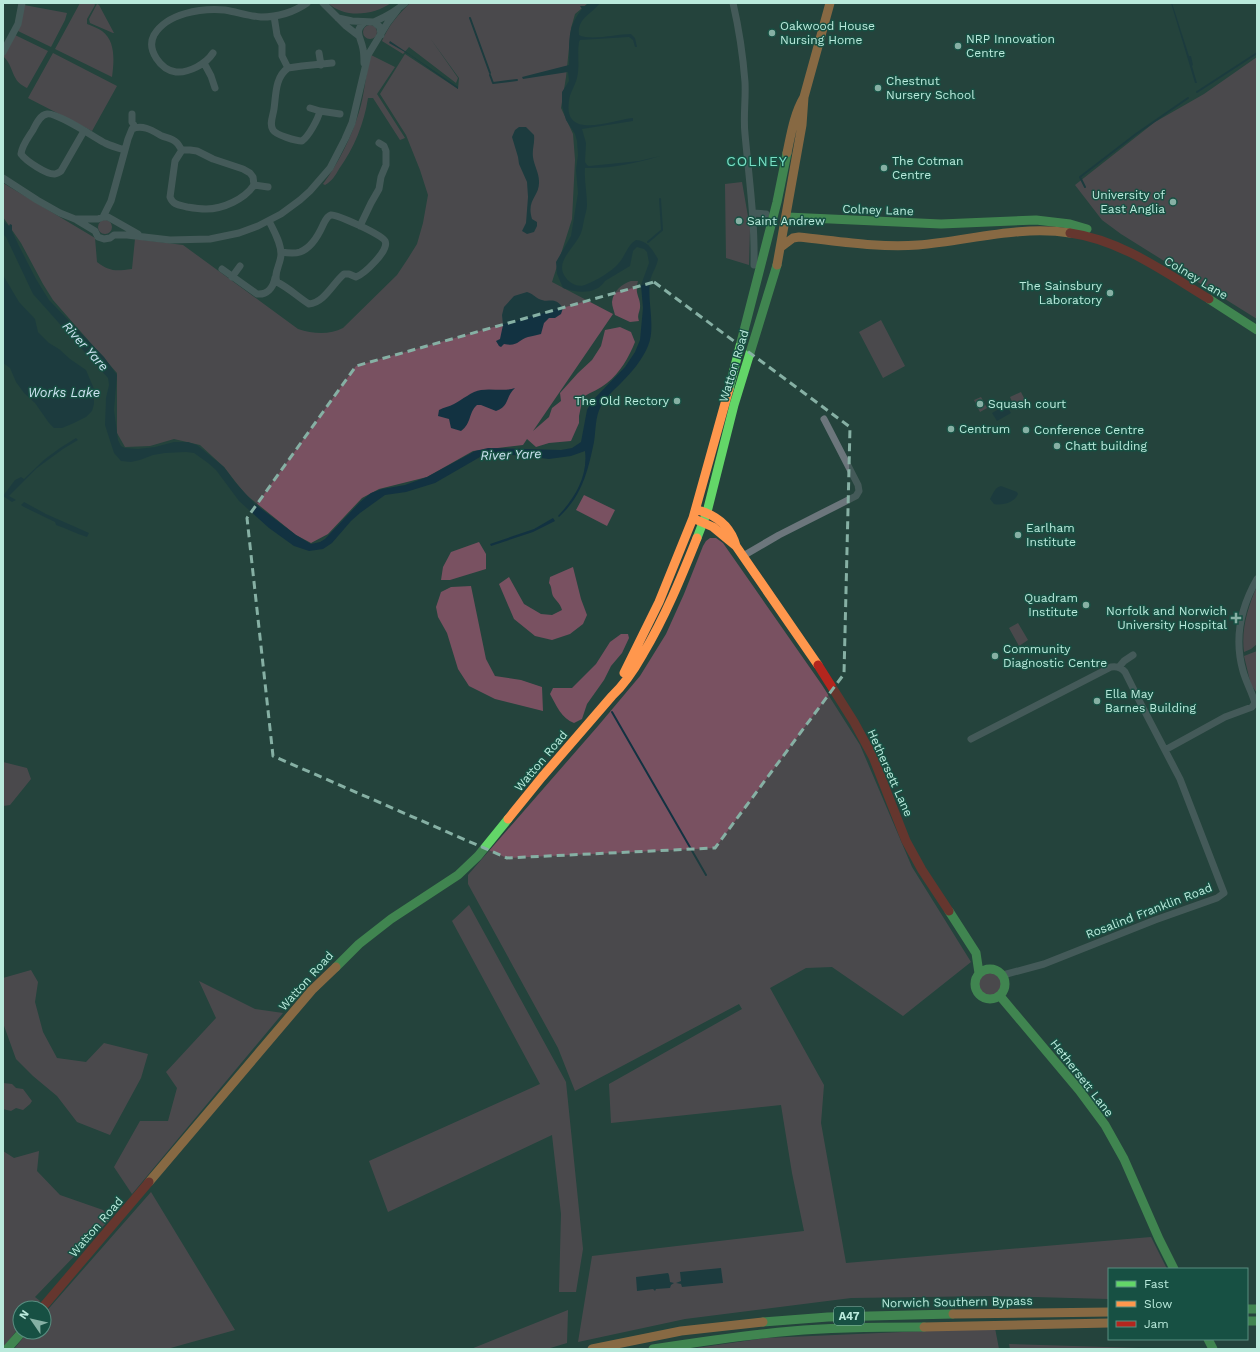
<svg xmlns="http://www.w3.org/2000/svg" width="1260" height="1352" font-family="'Work Sans',sans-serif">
<rect width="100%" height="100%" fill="#24433c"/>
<path fill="#795161" d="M 80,3 L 94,3 L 95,5 L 87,19 L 87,24 C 92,26 98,28 102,31 C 116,41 114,62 112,77 L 55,49 Z
M 328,3 L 391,3 C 374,15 345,19 328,3 Z
M 410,3 L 588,3 L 575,14 L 571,28 L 566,77 L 561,108 L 573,134 L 575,160 L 572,219 L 552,282 L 613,314 L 533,431 L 549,417 L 552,408 L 561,401 L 560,393 L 578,373 L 592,360 L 601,346 L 605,330 L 620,327 L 631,332 L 635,342 C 629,357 620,373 607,383 C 600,389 591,392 583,397 L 579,416 L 579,423 L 571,441 L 549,443 L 536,447 L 527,439 L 523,445 L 473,451 L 427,477 L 379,489 L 362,498 L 328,534 L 311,543 L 296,535 L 245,494 L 224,467 L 200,445 L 174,439 L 150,446 L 125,447 L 117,433 L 117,373 L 53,300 L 43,284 L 21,243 L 3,217 L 3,183 L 95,238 L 97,262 C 110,272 116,271 132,269 L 135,239 L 183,245 L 298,329 C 313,334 330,335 343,328 L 397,275 L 407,260 L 417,244 L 423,223 L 428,195 L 420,170 L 406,135 L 380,94 L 405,54 L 458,89 L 459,78 L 430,38 L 458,78 L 456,83 L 409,47 L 403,54 L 382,41 C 389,25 398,15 410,3 Z
M 97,4 L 99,5 L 114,33 L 113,33 L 90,23 L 89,19 Z
M 24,5 L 67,13 L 65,20 L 51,47 L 18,31 Z
M363 32a7 7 0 1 1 14 0a7 7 0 1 1-14 0Z
M 15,35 L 48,51 L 27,88 C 23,86 18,83 16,79 C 11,71 11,63 3,56 Z
M 53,53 L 117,86 L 92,131 L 28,98 Z
M 371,55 L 395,67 L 377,94 L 405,138 L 400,140 L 373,98 L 368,98 C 364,124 354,148 339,169 C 335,176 332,181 325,185 L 323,184 C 339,162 351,138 359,112 C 365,94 365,74 371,55 Z
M 1257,57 L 1257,319 L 1121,234 L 1102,220 L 1075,185 L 1155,122 L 1204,94 Z
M 742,182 L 750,228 L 749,265 L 726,258 L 725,184 Z
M98 227a7 7 0 1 1 14 0a7 7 0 1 1-14 0Z
M 631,281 L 638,281 C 634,295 641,297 640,308 C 639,314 637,315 639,321 L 630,322 L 615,315 C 614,311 612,306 612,302 C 613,291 622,284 631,281 Z
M 881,320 L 905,366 L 883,378 L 859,332 Z
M 1021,392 L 1027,404 L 1016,410 L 1010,397 Z
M 981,397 L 987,408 L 980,412 L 974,400 Z
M 584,495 L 615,510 L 607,526 L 576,510 Z
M 710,538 L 716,538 L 723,543 L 822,685 L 860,745 L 912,867 L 971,962 L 903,1016 L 832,967 L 806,968 L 770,988 L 824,1085 L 821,1123 L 846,1263 L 1151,1237 L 1167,1269 L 1109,1269 L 1109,1299 L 992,1296 L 851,1298 L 685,1319 L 578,1342 L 592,1256 L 804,1231 L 792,1173 L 781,1105 L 611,1123 L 609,1084 L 742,1009 L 739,1004 L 575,1091 L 558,1048 L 468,884 L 468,875 L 598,726 L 640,676 L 666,634 L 684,594 L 703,546 L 706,541 Z
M 479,542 L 486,554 L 486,569 L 450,580 L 441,580 L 443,567 L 451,552 Z
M 573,567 L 581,599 L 587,615 L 583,624 L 570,634 L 552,640 L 535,636 L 514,619 L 499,584 L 509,577 L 524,604 L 541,614 L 552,615 L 562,610 C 560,603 556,601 553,596 C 551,591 552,587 549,583 L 550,577 Z
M 471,586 L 486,659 L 495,676 L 521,680 L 542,687 L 543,711 L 495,699 L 469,686 L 458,669 L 447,633 L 438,617 L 436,607 L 441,592 L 451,587 Z
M 1257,586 L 1257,644 L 1251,649 L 1244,652 C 1241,629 1248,607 1257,586 Z
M 1018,623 L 1028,640 L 1019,646 L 1009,628 Z
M 621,634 L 628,634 L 629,638 L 622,653 L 611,666 L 604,680 L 587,704 L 582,719 L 574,723 C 562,719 556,705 550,694 L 553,688 L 572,688 L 596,664 L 610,642 Z
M 1257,651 L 1257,693 L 1251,685 L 1244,656 Z
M 3,762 L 27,768 L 31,779 L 10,805 L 3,806 Z
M 469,905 L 566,1082 L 583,1249 L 576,1292 L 559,1292 L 561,1214 L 552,1135 L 388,1212 L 369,1161 L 540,1084 L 452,921 Z
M 31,970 L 38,982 L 35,1002 L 43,1032 L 57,1058 L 86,1062 L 104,1043 L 148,1054 L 141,1078 L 110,1135 L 77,1122 L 57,1096 L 33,1076 L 16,1059 L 3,1023 L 3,978 Z
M978 984a12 12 0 1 1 24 0a12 12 0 1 1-24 0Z
M 199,981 L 255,1009 L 283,1013 L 132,1194 L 114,1167 L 140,1121 L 168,1121 L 177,1088 L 166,1072 L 216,1018 Z
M 3,1083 L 12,1084 L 16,1088 L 23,1089 L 32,1101 L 30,1104 L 23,1110 L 16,1108 L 11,1111 L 3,1109 Z
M 3,1151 L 14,1158 L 39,1151 L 37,1171 L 60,1195 L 103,1210 L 110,1219 L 35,1297 L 40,1301 L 34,1308 L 20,1308 L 20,1326 L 3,1348 Z
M 151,1192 L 235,1330 L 167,1349 L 14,1349 L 28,1332 L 44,1332 L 44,1314 Z
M 568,1310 L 567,1343 L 547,1349 L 471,1349 Z
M 995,1328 L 999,1349 L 689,1349 L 766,1338 Z
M 1009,1344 L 1172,1349 L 1010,1349 Z"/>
<path fill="#123241" d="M 589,3 L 600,3 C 591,15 577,18 579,35 C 591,41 617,34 631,34 L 635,38 L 637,47 L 635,47 L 633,40 L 629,37 L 580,40 L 579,42 C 577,54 580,66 577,78 C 575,86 570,92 569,101 C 563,141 612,120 633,118 L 633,121 L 582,129 L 586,143 L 585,162 L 587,165 L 589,166 L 639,161 L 660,156 C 636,163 610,169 585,168 C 584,180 587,192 587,205 C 587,210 585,215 584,220 C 583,225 582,233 579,237 C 571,252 551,265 570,282 C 575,286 582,287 587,284 C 596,281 612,271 618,264 C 625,257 627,245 636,240 C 648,241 652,249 658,259 C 657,267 651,274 650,282 C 647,302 656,327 648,346 C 642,360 632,372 621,383 C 614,390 606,397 601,406 C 595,417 596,430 594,442 C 588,471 582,496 559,517 L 558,516 C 575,498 588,476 585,451 L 571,456 L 549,459 L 504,454 L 490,455 L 480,457 L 435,483 L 406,492 L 385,495 L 360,513 L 351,521 L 332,543 L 323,549 L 309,551 L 294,546 L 269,528 L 239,501 L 216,470 L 208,463 L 194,453 L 186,452 L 165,453 L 153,455 L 140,460 L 131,462 L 121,461 L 114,453 L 105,425 L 106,398 L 109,385 L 108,378 L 33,294 L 6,237 L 3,234 L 3,221 L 9,226 L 10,224 L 12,225 L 12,231 L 19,246 L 36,279 L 49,300 L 104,357 L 117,375 L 114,410 L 118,440 L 121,446 L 125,448 L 138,449 L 155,447 L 174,442 L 188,442 L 197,445 L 224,467 L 235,482 L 255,504 L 296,535 L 311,544 L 320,542 L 325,539 L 360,502 L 371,493 L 382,489 L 405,485 L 427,477 L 475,451 L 488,448 L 561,450 L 572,448 L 581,442 L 587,410 L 592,401 L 625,367 L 635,352 L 640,340 L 643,308 L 641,285 L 649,263 L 647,252 L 644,249 L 637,247 L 633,251 L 630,266 L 605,281 C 596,295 577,293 563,288 L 557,274 L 556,262 L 571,236 L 578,193 L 576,170 L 578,155 L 577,141 L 575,134 L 566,120 L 562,106 L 562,92 L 569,81 L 568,72 L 523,79 L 522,77 L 569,65 C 570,42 566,29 582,9 L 580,6 L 585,6 Z
M 1171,3 L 1172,3 L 1189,56 L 1191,56 L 1193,65 L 1192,66 L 1197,83 L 1195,83 Z
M 390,41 L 458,87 L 458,89 L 410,55 L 389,43 Z
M 519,127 L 526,127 L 534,135 C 535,143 532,149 533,157 C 534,165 539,173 539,181 C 540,197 526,199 532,219 L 537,222 L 537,226 L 534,232 L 527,234 L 522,231 L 526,223 L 528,197 L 527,182 L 519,164 L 518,157 L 512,137 L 515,130 Z
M 3,275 L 19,302 L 35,319 L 38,332 L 49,343 L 59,349 L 70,359 L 86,370 L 94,389 L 94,404 L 92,411 L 86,417 L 74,423 L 62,428 L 54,428 L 49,423 L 35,403 L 24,393 L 16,382 L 10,368 L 3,363 Z
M 527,292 C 533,294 534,296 539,299 C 549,304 554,295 563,308 L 561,314 L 555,318 L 549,318 L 544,323 L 541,334 C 537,335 533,336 528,337 C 518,340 518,347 504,344 L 501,347 L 499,346 L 496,341 L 500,339 L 503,325 L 502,315 L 504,307 L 514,296 Z
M 515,388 C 505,397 510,406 496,411 L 481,405 L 477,405 C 468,413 472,423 461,431 L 451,428 L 449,419 L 438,416 L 439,410 C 444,407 449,407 454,404 C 462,400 472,391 481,390 C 493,388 503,392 515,388 Z
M 1006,405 L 1011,413 L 997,421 L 992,413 Z
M 76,438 L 78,440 L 63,449 L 37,468 L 9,496 L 16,500 L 12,502 L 3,496 L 15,480 L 21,477 L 24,479 L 26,477 L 45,459 L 60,448 Z
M 1001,486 L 1017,492 L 1018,494 C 1015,502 1003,506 994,504 L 990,499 C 993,494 995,487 1001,486 Z
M 24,502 L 46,514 L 89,533 L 87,537 C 76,534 66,528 56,525 L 55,522 L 24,507 L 21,505 Z
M 553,518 L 555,521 L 533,532 L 491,546 L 490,544 L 534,529 Z
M 721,1268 L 723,1283 L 682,1287 L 681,1284 L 676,1283 L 681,1281 L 680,1272 Z
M 668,1273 L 669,1275 L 670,1282 L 674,1283 L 671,1285 L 670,1288 L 656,1289 L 655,1291 L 653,1289 L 637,1291 L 636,1277 Z"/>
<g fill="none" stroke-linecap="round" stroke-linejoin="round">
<path stroke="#123241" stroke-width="2" d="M 470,18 L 490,73
M 490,75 L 493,83 L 517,80
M 1197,92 L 1257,53
M 1085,187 L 1080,177 L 1136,134 L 1188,98
M 648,242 L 662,230 L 660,199
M 612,712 L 706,875"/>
<path stroke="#6c767c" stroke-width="7" d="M 323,3 L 346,26 L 359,36
M 733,3 C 739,29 743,56 745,82 C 746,99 743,117 745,134 C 749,178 755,221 754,265
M 274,16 L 277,35 L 282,45 L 282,56 L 288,68 C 275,77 276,95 274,109 C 273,116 269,124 273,130 C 276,135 296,141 302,141 C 309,136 318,119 320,111 L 340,114
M 338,18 L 352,21 L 374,22 L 380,27 L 381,35
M 374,22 C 385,17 395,12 405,3
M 3,52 L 18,24 L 22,3
M 213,53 C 206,64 189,73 176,72 C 161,70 146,50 154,35 C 167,13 201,8 225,10 C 237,12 249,16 261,17 C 278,17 294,12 307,3
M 319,53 L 321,65
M 204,63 L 211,76 L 215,88
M 364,63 C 364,58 364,54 363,49 C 361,37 353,31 365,22
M 288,68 L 302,66 L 332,63
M 310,108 L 320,111
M 132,114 L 132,122 L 135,127
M 84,131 L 61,171 C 60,172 56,174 55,174 C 47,175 26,161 21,154 C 22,145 28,138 33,130 C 36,124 40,115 47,114 C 56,112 94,137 105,143 C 111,146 118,148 125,150
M 182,150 L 190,150 L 197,151 L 213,159 L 243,169 L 250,173 L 253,177 L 254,185 C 245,199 223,209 206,209 C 200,209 193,208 187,207 C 179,205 173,205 170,197 L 175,161 Z
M 3,178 L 37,200 L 60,213 L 75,219 L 95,231 L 98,237 L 104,239 L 110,238 L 114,235 L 127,235 L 170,240 L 210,239 L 239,233 L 258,226 L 281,214 L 300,200 L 310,191 L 330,168 L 345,139 L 352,123 L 368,55 L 388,22 L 398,9
M 254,185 L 268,187
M 753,213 L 766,214
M 103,217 L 111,201 L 128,139 L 132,129 C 143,124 153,131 162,136 C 167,138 172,138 177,143 C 179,145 180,148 182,150
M 75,219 L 98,219 L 103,217 L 108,217 L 138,234
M 269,221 C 274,231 281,243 281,254 C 281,264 273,273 277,282 C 289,288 298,297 309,304 C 324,303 333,283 344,274 L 349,274 L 356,277 C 364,274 390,250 385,241 C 383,235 336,214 331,215 C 327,216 325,221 323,225 C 319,234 311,248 300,252 C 294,254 287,253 281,252
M 360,226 L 371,203 L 379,189 L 381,177 L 386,165 L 386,151 L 384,146 L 379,143
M 222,269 L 257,294 C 267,295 273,288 275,278
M 232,277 L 240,266
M 743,556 L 779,535 L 856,496 L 859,491 L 858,485 L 824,419
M 1119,667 L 1124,661 L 1133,655
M 971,739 L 1111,667 C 1117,666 1121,667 1125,672 L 1143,708 L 1180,779 L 1224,893 L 1217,898 L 1155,920 L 1044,964 L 1003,975
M 1165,750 L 1225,717 L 1252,707 L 1255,703 C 1252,692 1246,682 1243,671 C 1234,639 1241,607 1257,579"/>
<path stroke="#63d668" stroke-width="9" d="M 787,217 L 941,224 L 1036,220 L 1070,224 L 1087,229
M 1209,299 L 1257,330
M 729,389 L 777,202 L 787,153
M 697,538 L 707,512 L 734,405 L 777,265
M 949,911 L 976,953 L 979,973
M 336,967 L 359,944 L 391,919 L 458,875 L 478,856 L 508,819
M975 984a15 15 0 1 1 30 0a15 15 0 1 1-30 0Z
M 1000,996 L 1079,1090 L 1105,1125 L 1124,1159 L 1159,1239 L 1174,1269
M 1247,1309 L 1257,1309
M 1247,1321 L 1257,1321
M 763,1322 L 828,1317 L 953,1314
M 1208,1339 L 1213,1349
M 7,1349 L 22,1332
M 653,1349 C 699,1342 746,1335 792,1331 C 836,1327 880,1327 924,1327"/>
<path stroke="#ff974d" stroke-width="9" d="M 787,153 C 791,134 794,114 804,97 L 830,3
M 781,247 L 793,238 L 799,237 C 838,241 878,248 918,245 C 968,241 1019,225 1070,233
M 777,265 L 802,125 L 804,97
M 701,511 C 719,517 731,527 736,546 L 818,665
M 697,520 L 713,527 L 736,546
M 624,673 L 659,602 L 693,518 L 729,389
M 508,819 L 542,777 L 612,696 C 625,684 634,670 643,654 C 665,617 681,578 697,538
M 149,1182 L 312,990 L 336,967
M 953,1314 L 1109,1312
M 924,1327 L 1109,1323
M 592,1349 L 681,1331 L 763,1322"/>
<path stroke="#b3261e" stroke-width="9" d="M 1070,233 C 1121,240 1166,273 1209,299
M 818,665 L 854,722 L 873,757 L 906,841 L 922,870 L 949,911
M 42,1308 L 149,1182"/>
</g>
<path d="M0 0H1260V1352H0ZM 654,282 L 850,427 L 844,674 L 715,848 L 507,858 L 273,756 L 247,518 L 356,366 Z" fill="#24433c" fill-opacity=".55" fill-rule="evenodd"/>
<path fill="none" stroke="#86b0a4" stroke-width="3" stroke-dasharray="8 5" stroke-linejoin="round" d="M 654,282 L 850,427 L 844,674 L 715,848 L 507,858 L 273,756 L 247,518 L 356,366 Z"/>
<g fill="#86b0a4" stroke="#175043" stroke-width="1.5">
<circle cx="772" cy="33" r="4"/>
<circle cx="958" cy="46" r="4"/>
<circle cx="878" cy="88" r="4"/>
<circle cx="884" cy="168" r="4"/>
<circle cx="1173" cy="202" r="4"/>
<circle cx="739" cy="221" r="4"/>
<circle cx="1110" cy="293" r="4"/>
<circle cx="677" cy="401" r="4"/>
<circle cx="980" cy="404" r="4"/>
<circle cx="951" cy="429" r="4"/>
<circle cx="1026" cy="430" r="4"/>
<circle cx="1057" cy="446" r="4"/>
<circle cx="1018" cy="535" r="4"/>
<circle cx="1086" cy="605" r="4"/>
<path d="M1234 612h4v4h4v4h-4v4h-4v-4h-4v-4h4z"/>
<circle cx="995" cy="656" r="4"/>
<circle cx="1097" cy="701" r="4"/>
</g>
<g text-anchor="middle" stroke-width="3" stroke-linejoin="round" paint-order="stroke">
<rect fill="#175043" stroke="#89bcae" stroke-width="1" x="834" y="1307" width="30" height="18" rx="3"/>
<g font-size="11" font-weight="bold" fill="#baeadc">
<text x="849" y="1320">A47</text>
</g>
<g font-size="12" fill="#baeadc" stroke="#175043" text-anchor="start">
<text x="780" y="30">Oakwood House<tspan x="780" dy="14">Nursing Home</tspan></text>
<text x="966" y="43">NRP Innovation<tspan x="966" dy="14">Centre</tspan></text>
<text x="886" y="85">Chestnut<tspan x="886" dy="14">Nursery School</tspan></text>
<text x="892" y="165">The Cotman<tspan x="892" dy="14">Centre</tspan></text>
<text x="1165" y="199" text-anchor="end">University of<tspan x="1165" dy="14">East Anglia</tspan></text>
<text x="747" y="225">Saint Andrew</text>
<text x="1102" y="290" text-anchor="end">The Sainsbury<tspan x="1102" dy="14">Laboratory</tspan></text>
<text x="669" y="405" text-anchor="end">The Old Rectory</text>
<text x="988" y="408">Squash court</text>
<text x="959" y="433">Centrum</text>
<text x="1034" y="434">Conference Centre</text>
<text x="1065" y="450">Chatt building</text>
<text x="1026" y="532">Earlham<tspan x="1026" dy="14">Institute</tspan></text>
<text x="1078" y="602" text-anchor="end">Quadram<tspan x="1078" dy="14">Institute</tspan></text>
<text x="1227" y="615" text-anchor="end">Norfolk and Norwich<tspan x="1227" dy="14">University Hospital</tspan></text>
<text x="1003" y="653">Community<tspan x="1003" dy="14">Diagnostic Centre</tspan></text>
<text x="1105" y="698">Ella May<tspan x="1105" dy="14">Barnes Building</tspan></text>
</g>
<g font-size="12" fill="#baeadc" stroke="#175043">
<text transform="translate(878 210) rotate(2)" y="4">Colney Lane</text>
<text transform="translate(1196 278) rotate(31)" y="4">Colney Lane</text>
<text transform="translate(734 366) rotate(-73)" y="4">Watton Road</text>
<text transform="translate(541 761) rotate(-50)" y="4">Watton Road</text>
<text transform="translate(890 773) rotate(66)" y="4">Hethersett Lane</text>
<text transform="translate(1149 911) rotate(-21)" y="4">Rosalind Franklin Road</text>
<text transform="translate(306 981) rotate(-48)" y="4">Watton Road</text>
<text transform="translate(1082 1078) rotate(52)" y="4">Hethersett Lane</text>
<text transform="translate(96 1227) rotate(-49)" y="4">Watton Road</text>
<text transform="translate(957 1302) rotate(-1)" y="4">Norwich Southern Bypass</text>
</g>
<g font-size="13" font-style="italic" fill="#cce2f0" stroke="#175043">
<text transform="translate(86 346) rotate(48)" y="5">River Yare</text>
<text x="64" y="397">Works Lake</text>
<text transform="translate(511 454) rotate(-2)" y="5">River Yare</text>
</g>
<g font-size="14" letter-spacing="1" fill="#77dfc4" stroke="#175043">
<text x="757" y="166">COLNEY</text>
</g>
</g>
<rect width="1260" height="1352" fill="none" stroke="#baeadc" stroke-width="8"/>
<rect x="1108" y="1268" width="140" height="72" fill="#175043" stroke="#588e80"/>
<rect x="1116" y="1281" width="20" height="6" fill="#63d668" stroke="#588e80"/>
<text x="1144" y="1288" font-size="12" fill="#baeadc">Fast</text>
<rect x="1116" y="1301" width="20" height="6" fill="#ff974d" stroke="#588e80"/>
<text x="1144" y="1308" font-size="12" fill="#baeadc">Slow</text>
<rect x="1116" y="1321" width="20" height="6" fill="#b3261e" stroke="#588e80"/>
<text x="1144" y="1328" font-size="12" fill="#baeadc">Jam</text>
<g transform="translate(32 1320) rotate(304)"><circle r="19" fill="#175043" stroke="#588e80"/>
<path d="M0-3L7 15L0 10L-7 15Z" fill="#86b0a4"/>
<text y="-6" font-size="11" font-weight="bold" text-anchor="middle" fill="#baeadc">N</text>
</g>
</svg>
